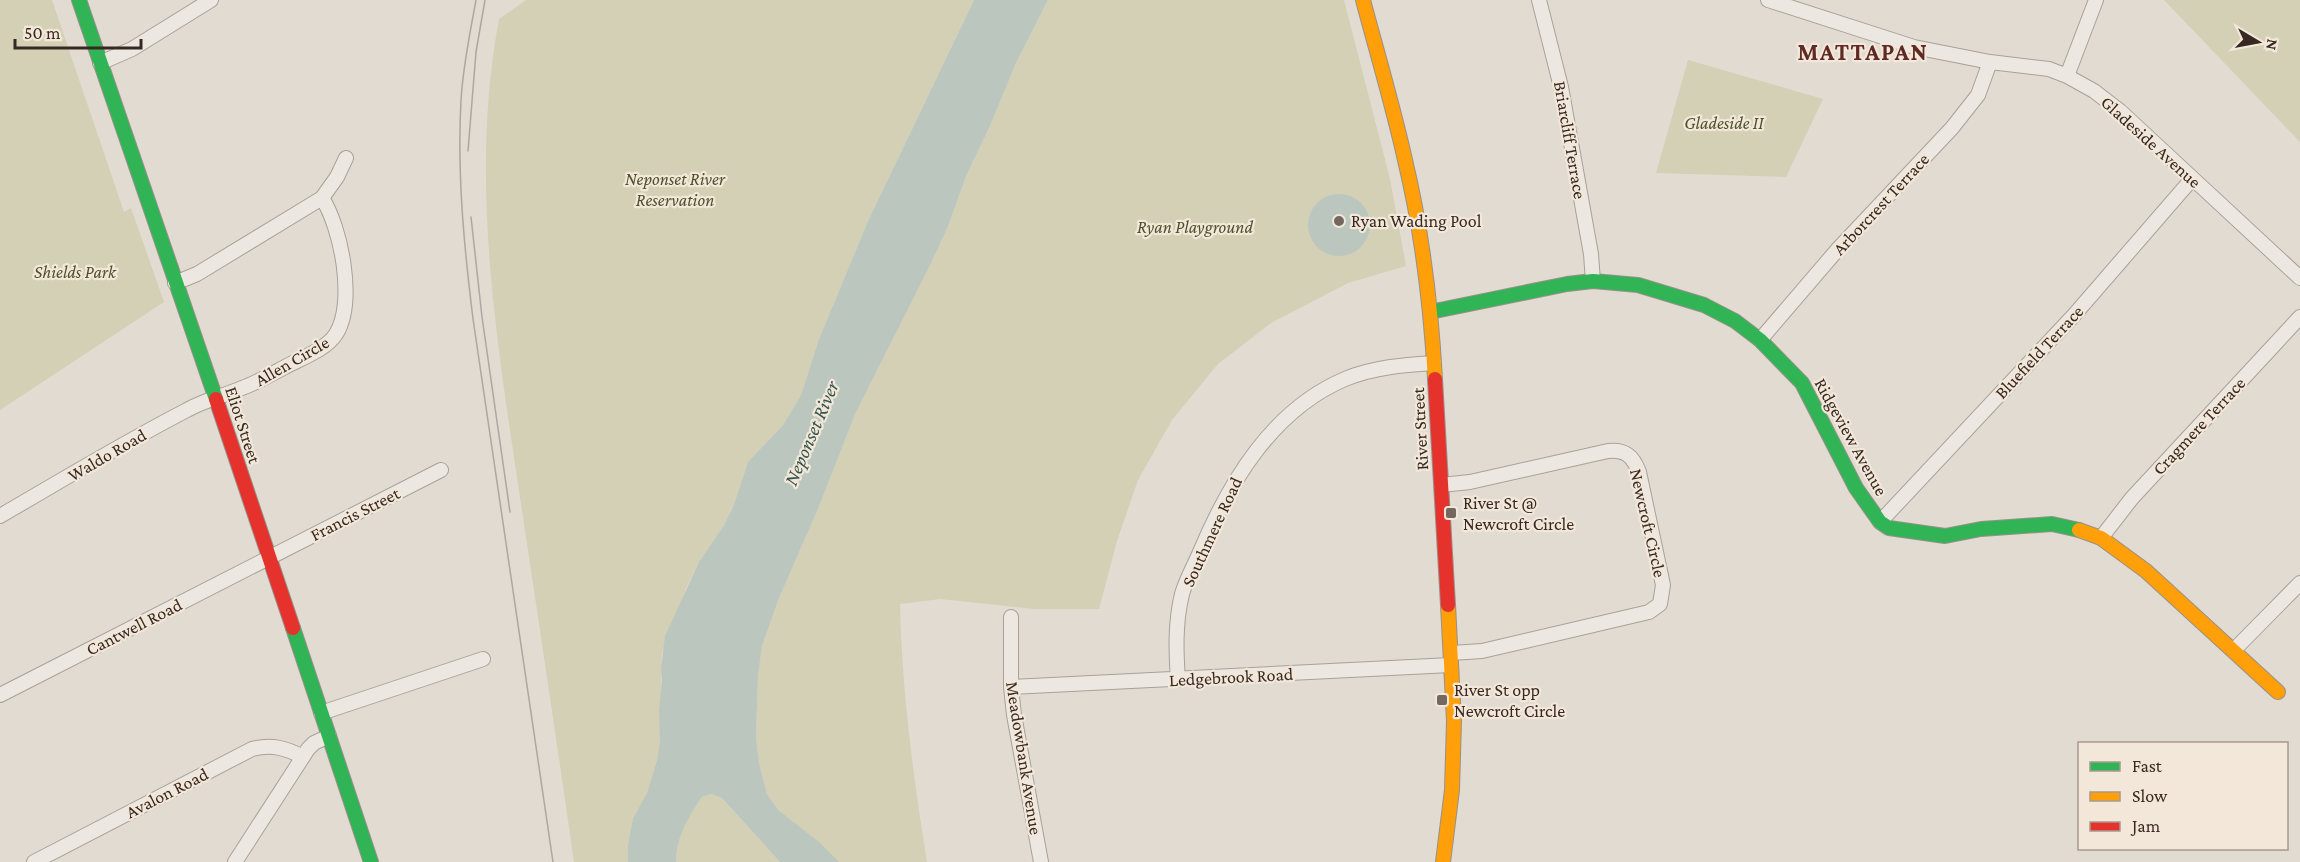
<svg xmlns="http://www.w3.org/2000/svg" width="2300" height="862" font-family="'Crimson Pro',serif">
<rect width="100%" height="100%" fill="#e2dbd1"/>
<path fill="#d3d0b5" d="M 0,0 L 52,0 L 124,212 L 131,208 L 164,302 L 0,410 Z
M 526,0 L 974,0 L 868,221 L 819,339 L 801,395 L 783,425 L 748,462 L 733,507 L 724,525 L 699,562 L 687,586 L 662,653 L 660,740 L 657,760 L 647,793 L 633,818 L 628,844 L 628,862 L 574,862 C 556,736 537,610 518,484 C 495,330 470,174 499,19 Z
M 1048,0 L 1344,0 L 1390,179 L 1406,266 L 1348,283 L 1271,323 L 1218,364 L 1172,420 L 1138,480 L 1117,541 L 1099,609 L 1034,609 L 940,599 L 900,604 C 902,691 913,776 927,862 L 839,862 L 777,810 L 767,794 L 759,763 L 756,737 L 758,676 L 762,646 L 779,598 L 818,509 L 856,412 L 949,224 L 966,176 L 990,126 L 1016,63 Z
M 2164,0 L 2300,0 L 2300,142 Z
M 1688,60 L 1823,99 L 1786,177 L 1656,173 Z
M 711,794 L 722,798 L 780,862 L 676,862 C 676,838 689,816 702,797 Z"/>
<path fill="#bbc7be" d="M 974,0 L 1048,0 L 1016,63 L 990,126 L 966,176 L 949,224 L 929,267 L 856,412 L 818,509 L 779,598 L 762,646 L 758,676 L 756,737 L 759,763 L 767,794 L 778,810 L 819,842 L 839,862 L 780,862 L 722,798 L 711,794 L 702,797 C 689,816 676,838 676,862 L 628,862 L 628,844 L 633,818 L 647,793 L 657,760 L 660,740 L 659,710 L 662,680 L 661,669 L 665,636 L 699,562 L 724,525 L 733,507 L 748,462 L 783,425 L 801,395 L 819,339 L 868,221 Z
M1308 225a31 31 0 1 1 62 0a31 31 0 1 1-62 0Z"/>
<g fill="none" stroke-linecap="round" stroke-linejoin="round">
<g stroke="#a8a199" stroke-width="16">
<path id="street" d="M 1539,0 L 1561,87 L 1591,254 L 1593,281
M 1768,0 L 1914,47 L 1990,62 L 2049,69 L 2067,76 L 2094,91 L 2120,111 L 2300,278
M 100,63 L 132,49 L 211,0
M 2067,76 L 2096,0
M 175,283 L 197,274 L 322,198 L 337,177 L 346,158
M 1760,340 L 1838,249 L 1952,128 L 1978,95 L 1990,62
M 1441,485 L 1470,482 L 1608,451 C 1625,449 1633,456 1639,472 L 1663,585 L 1660,604 L 1649,612 L 1482,651 L 1451,653
M 0,516 C 62,480 123,443 187,410 C 204,400 224,396 242,388 C 256,383 270,375 283,368 C 299,359 326,350 336,334 C 356,302 341,227 322,198
M 1880,522 L 2075,314 L 2192,179
M 2101,538 L 2132,498 L 2300,317
M 1011,617 L 1011,687 L 1014,715 L 1041,862
M 2234,650 L 2300,583
M 1178,680 C 1176,651 1175,623 1182,594 C 1186,580 1194,566 1200,552 C 1229,483 1272,410 1345,379 C 1374,367 1404,365 1434,363
M 1011,687 L 1451,665
M 0,695 L 441,470
M 321,713 L 483,659
M 34,862 L 252,749 C 272,744 286,748 303,757
M 235,862 L 308,749 L 314,743 L 329,736"/>
</g>
<g stroke="#98908a" stroke-width="16">
<path id="fast" d="M 79,0 L 216,399
M 1430,312 L 1567,284 L 1593,281 L 1638,285 L 1704,305 L 1735,321 L 1760,340 L 1802,383 L 1856,488 L 1880,522 L 1889,528 L 1945,536 L 1981,529 L 2052,524 L 2079,530
M 293,628 L 371,862"/>
</g>
<g stroke="#98908a" stroke-width="16">
<path id="slow" d="M 1363,0 C 1377,53 1393,106 1405,160 C 1422,231 1431,306 1435,379
M 2079,530 L 2101,538 L 2146,571 L 2278,692
M 1443,862 L 1452,790 L 1454,721 L 1448,605"/>
</g>
<g stroke="#98908a" stroke-width="16">
<path id="jam" d="M 1435,379 L 1448,605
M 216,399 L 293,628"/>
</g>
<use href="#street" stroke="#ece8e1" stroke-width="14"/>
<use href="#fast" stroke="#30b455" stroke-width="14"/>
<use href="#slow" stroke="#ff9f0a" stroke-width="14"/>
<use href="#jam" stroke="#e5322d" stroke-width="14"/>
<path stroke="#aca7a2" stroke-width="1.5" d="M 476,0 C 470,33 463,66 461,100 C 457,173 464,246 473,319 L 553,862
M 468,151 L 476,52 L 485,0
M 471,217 L 482,317 L 510,512"/>
</g>
<g fill="#73675f" stroke="#f2e7d8" stroke-width="2">
<circle cx="1339" cy="221" r="6"/>
<rect x="1445" y="507" width="12" height="12" rx="3"/>
<rect x="1436" y="694" width="12" height="12" rx="3"/>
</g>
<g text-anchor="middle" stroke-width="4.5" stroke-linejoin="round" paint-order="stroke">
<g font-size="18" font-style="italic" fill="#4c512a" stroke="#f2e7d8">
<text x="1724" y="129">Gladeside II</text>
<text x="675" y="185">Neponset River<tspan x="675" dy="21">Reservation</tspan></text>
<text x="1195" y="233">Ryan Playground</text>
<text x="75" y="278">Shields Park</text>
</g>
<g font-size="18" fill="#372922" stroke="#f2e7d8">
<text transform="translate(1570 140) rotate(80)" y="6">Briarcliff Terrace</text>
<text transform="translate(2151 142) rotate(42)" y="6">Gladeside Avenue</text>
<text transform="translate(1881 204) rotate(-47)" y="6">Arborcrest Terrace</text>
<text transform="translate(2039 352) rotate(-47)" y="6">Bluefield Terrace</text>
<text transform="translate(292 361) rotate(-30)" y="6">Allen Circle</text>
<text transform="translate(243 425) rotate(72)" y="6">Eliot Street</text>
<text transform="translate(2199 426) rotate(-47)" y="6">Cragmere Terrace</text>
<text transform="translate(1420 429) rotate(-93)" y="6">River Street</text>
<text transform="translate(1851 437) rotate(61)" y="6">Ridgeview Avenue</text>
<text transform="translate(107 455) rotate(-30)" y="6">Waldo Road</text>
<text transform="translate(355 514) rotate(-27)" y="6">Francis Street</text>
<text transform="translate(1648 523) rotate(77)" y="6">Newcroft Circle</text>
<text transform="translate(1212 532) rotate(-65)" y="6">Southmere Road</text>
<text transform="translate(134 627) rotate(-27)" y="6">Cantwell Road</text>
<text transform="translate(1231 677) rotate(-3)" y="6">Ledgebrook Road</text>
<text transform="translate(1024 758) rotate(81)" y="6">Meadowbank Avenue</text>
<text transform="translate(167 793) rotate(-27)" y="6">Avalon Road</text>
</g>
<g font-size="18" fill="#372922" stroke="#f2e7d8" text-anchor="start">
<text x="1351" y="227">Ryan Wading Pool</text>
<text x="1463" y="509">River St @<tspan x="1463" dy="21">Newcroft Circle</tspan></text>
<text x="1454" y="696">River St opp<tspan x="1454" dy="21">Newcroft Circle</tspan></text>
</g>
<g font-size="20" font-style="italic" fill="#33554e" stroke="#f2e7d8">
<text transform="translate(811 433) rotate(-67)" y="7">Neponset River</text>
</g>
<g font-size="24" font-weight="bold" letter-spacing="1.5" fill="#5f2a26" stroke="#f2e7d8">
<text x="1863" y="60">MATTAPAN</text>
</g>
</g>
<rect x="2078" y="742" width="210" height="108" fill="#f2e7d8" stroke="#a79b8f" stroke-width="1.5"/>
<rect x="2090" y="762" width="30" height="9" fill="#30b455" stroke="#a79b8f" stroke-width="1.5"/>
<text x="2132" y="772" font-size="18" fill="#372922">Fast</text>
<rect x="2090" y="792" width="30" height="9" fill="#ff9f0a" stroke="#a79b8f" stroke-width="1.5"/>
<text x="2132" y="802" font-size="18" fill="#372922">Slow</text>
<rect x="2090" y="822" width="30" height="9" fill="#e5322d" stroke="#a79b8f" stroke-width="1.5"/>
<text x="2132" y="832" font-size="18" fill="#372922">Jam</text>
<g transform="translate(2258 42) rotate(100)" stroke="#f2e7d8" stroke-width="4.5" paint-order="stroke">
<path d="M0-4.5L10 22L0 15L-10 22Z" fill="#372922"/>
<text y="-9" font-size="16" font-weight="bold" text-anchor="middle" fill="#372922">N</text>
</g>
<path d="M15 39v9h126v-9" fill="none" stroke="#372922" stroke-width="3"/>
<text x="24" y="39" font-size="18" fill="#372922" stroke="#f2e7d8" stroke-width="4.5" paint-order="stroke">50 m</text>
</svg>
